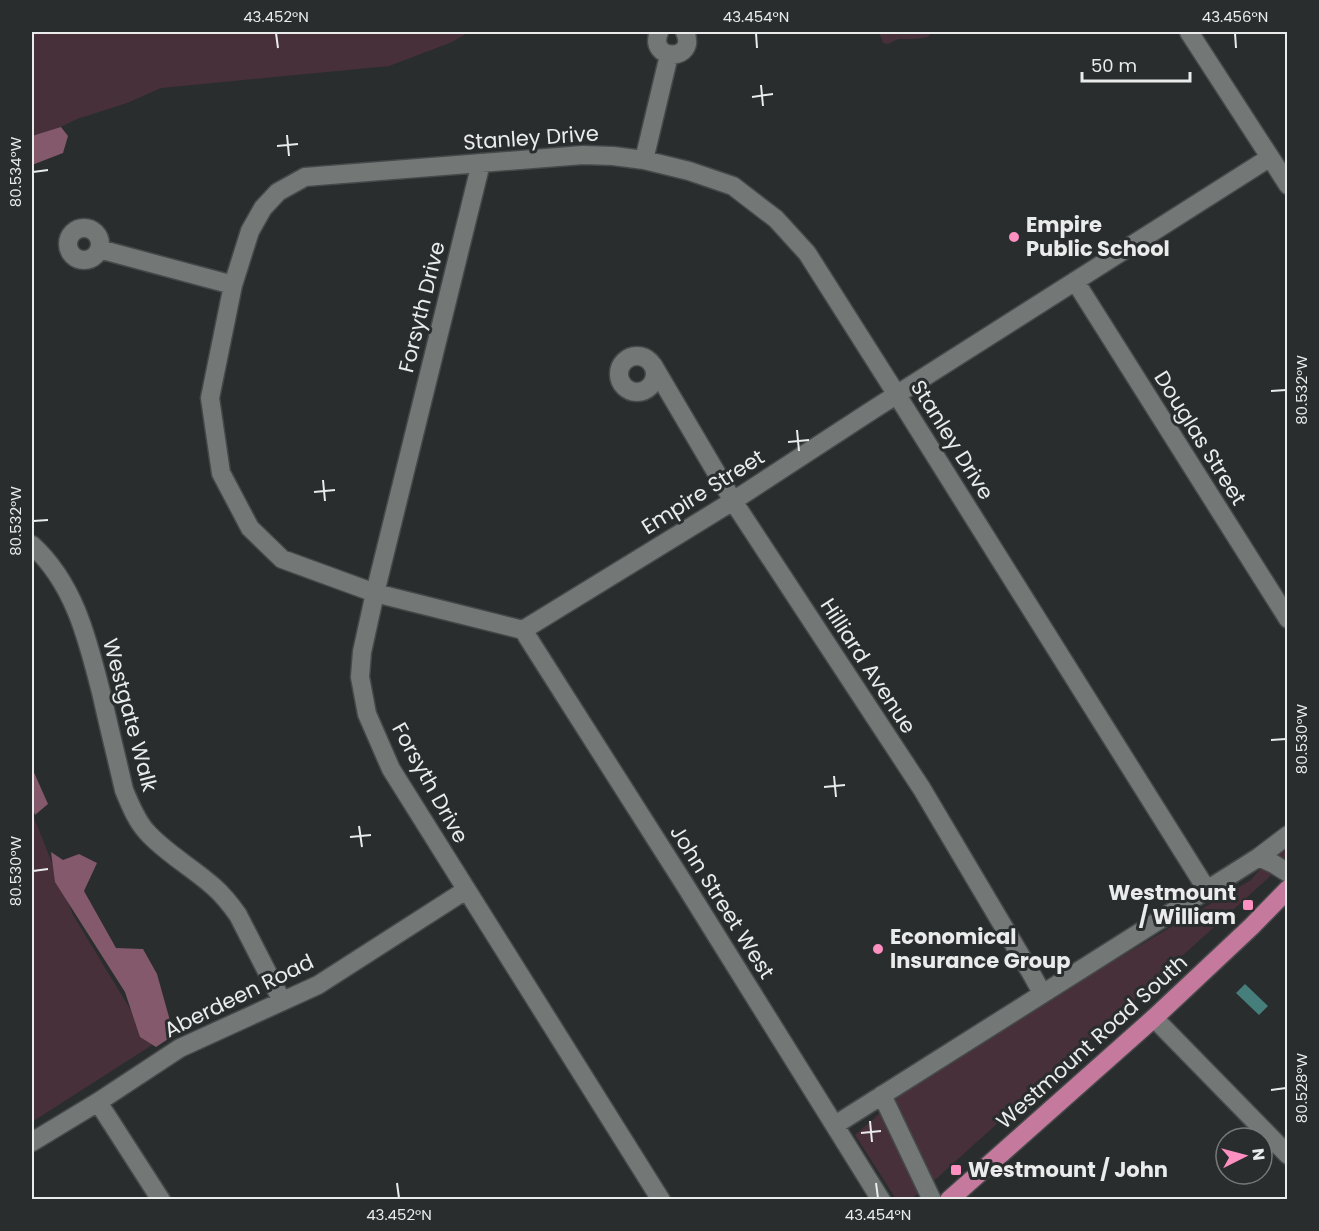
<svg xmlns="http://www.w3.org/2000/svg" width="1319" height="1231" font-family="Poppins,sans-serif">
<rect width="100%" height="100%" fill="#2a2d2d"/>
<path fill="#48303a" d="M 32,32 L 469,32 L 452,42 L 389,66 L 161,88 L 127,103 L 77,119 L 32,141 Z
M 879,32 L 931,32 L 928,37 L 915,39 L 898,39 L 888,44 L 883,43 Z
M 32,813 L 73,915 L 152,1045 L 32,1122 Z
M 1287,841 L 1287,861 L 937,1178 L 911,1199 L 896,1199 L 855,1135 L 902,1094 L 1061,992 L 1251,880 L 1279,846 Z"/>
<path fill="#83596b" d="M 61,127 L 68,136 L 63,153 L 32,165 L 32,136 Z
M 32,768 L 48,804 L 35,815 L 32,805 Z
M 51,852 L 63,860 L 79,854 L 97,863 L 84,891 L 116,948 L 143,949 L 157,974 L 174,1035 L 156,1047 L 140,1037 L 125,992 L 55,882 Z"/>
<path fill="#457e7b" d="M 1245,984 L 1268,1006 L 1259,1015 L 1236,993 Z"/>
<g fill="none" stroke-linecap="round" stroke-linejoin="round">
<g stroke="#464949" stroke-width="21">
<path id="minor" d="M 659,32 C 647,62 698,62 685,32
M 1189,32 L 1288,185
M 644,160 L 669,55
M 481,163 L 375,593 L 362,652 L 360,677 L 367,714 L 391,769 L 661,1200
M68 244a16 16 0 1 1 32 0a16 16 0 1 1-32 0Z
M 99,249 L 233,285
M 1075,281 L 1288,619
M619 374a18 18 0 1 1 36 0a18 18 0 1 1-36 0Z
M 653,365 L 733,501 L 922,789 L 1031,973 L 1042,993
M 32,545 C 75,584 88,641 102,696 C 109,728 117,759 124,790 C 130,804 136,820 146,831 C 165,853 192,867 214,887 C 223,895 231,905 238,915 L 282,1001
M 523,630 L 375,593 L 282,559 L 250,528 L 221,473 L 210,398 L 233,285 L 250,231 L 263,208 L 278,192 L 305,177 L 583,155 L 613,156 L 644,160 L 689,171 L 733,186 L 776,219 L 807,253 L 897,395 L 1207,890
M 523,630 L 733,501 L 874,409 L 1269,158
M 523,630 L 685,885 L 881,1200
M 1259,857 L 1274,864 L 1288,873
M 1154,1018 L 1288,1155
M 882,1095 L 932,1200
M 98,1102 L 161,1200
M 835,1125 L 1259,857 L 1288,835
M 32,1142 L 98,1102 L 180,1048 L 318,985 L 466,890"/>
</g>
<g stroke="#464949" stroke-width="21">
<path id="major" d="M 949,1200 L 1154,1018 L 1252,926 L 1288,889"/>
</g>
<use href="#minor" stroke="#737776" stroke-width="18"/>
<use href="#major" stroke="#c5799d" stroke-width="18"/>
</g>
<path fill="none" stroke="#eaecec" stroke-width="2" d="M 276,33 L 278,48M 756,33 L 757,48M 1235,33 L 1236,48M 761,85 L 763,106M 752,97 L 773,94M 287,135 L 289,156M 277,146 L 298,144M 33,172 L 48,170M 1271,391 L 1286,390M 797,430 L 799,451M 788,442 L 809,440M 323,480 L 325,501M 314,492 L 335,490M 33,521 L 48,520M 1271,740 L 1286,739M 834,776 L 836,797M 824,787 L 845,785M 359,826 L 362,847M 350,837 L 371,835M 33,871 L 48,869M 1271,1090 L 1286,1088M 870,1121 L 872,1142M 861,1133 L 881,1131M 397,1183 L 399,1198M 876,1183 L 878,1198"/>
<g fill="#fd8fc1" stroke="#2a2d2d" stroke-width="2">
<circle cx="1014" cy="237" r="6"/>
<rect x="1242" y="899" width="12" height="12" rx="3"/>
<circle cx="878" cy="949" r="6"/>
<rect x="950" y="1164" width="12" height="12" rx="3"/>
</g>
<g text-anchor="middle" stroke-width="6" stroke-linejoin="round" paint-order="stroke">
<g font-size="21" fill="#eaecec" stroke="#2a2d2d">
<text transform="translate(531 138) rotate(-4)" y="7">Stanley Drive</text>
<text transform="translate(422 307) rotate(-76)" y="7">Forsyth Drive</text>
<text transform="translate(1200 438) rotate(58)" y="7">Douglas Street</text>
<text transform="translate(952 440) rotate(58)" y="7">Stanley Drive</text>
<text transform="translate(703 492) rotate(-32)" y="7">Empire Street</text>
<text transform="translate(868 666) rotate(57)" y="7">Hilliard Avenue</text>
<text transform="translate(130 715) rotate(75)" y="7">Westgate Walk</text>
<text transform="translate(430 783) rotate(61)" y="7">Forsyth Drive</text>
<text transform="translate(722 902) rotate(58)" y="7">John Street West</text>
<text transform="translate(239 996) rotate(-26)" y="7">Aberdeen Road</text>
<text transform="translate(1092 1042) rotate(-42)" y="7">Westmount Road South</text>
</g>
<g font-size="21" font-weight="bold" fill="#eaecec" stroke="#2a2d2d" text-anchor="start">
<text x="1026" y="232">Empire<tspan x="1026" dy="24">Public School</tspan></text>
<text x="1236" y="900" text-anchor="end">Westmount<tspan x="1236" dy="24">/ William</tspan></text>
<text x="890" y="944">Economical<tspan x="890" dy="24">Insurance Group</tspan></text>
<text x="968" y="1177">Westmount / John</text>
</g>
</g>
<rect width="1319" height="1231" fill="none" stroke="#2a2d2d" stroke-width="66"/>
<g transform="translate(1244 1156) rotate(84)"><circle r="28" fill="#2a2d2d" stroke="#777979" stroke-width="1.5"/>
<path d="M0-4.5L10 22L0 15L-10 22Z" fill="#fd8fc1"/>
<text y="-9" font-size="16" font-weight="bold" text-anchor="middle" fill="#eaecec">N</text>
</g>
<path d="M1082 72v9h108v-9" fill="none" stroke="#eaecec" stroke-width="3"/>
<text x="1091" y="72" font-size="18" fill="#eaecec" stroke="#2a2d2d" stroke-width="4.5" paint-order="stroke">50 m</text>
<rect x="33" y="33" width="1253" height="1165" fill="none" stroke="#eaecec" stroke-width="2"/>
<g font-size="15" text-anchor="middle" fill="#eaecec">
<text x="276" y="22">43.452°N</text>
<text x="756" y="22">43.454°N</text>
<text x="1235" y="22">43.456°N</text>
<text transform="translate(16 172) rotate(-90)" y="5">80.534°W</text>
<text transform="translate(1302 390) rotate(-90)" y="5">80.532°W</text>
<text transform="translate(16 521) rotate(-90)" y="5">80.532°W</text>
<text transform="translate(1302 739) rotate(-90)" y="5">80.530°W</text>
<text transform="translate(16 871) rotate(-90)" y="5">80.530°W</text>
<text transform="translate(1302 1088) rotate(-90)" y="5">80.528°W</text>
<text x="399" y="1220">43.452°N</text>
<text x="878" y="1220">43.454°N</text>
</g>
</svg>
